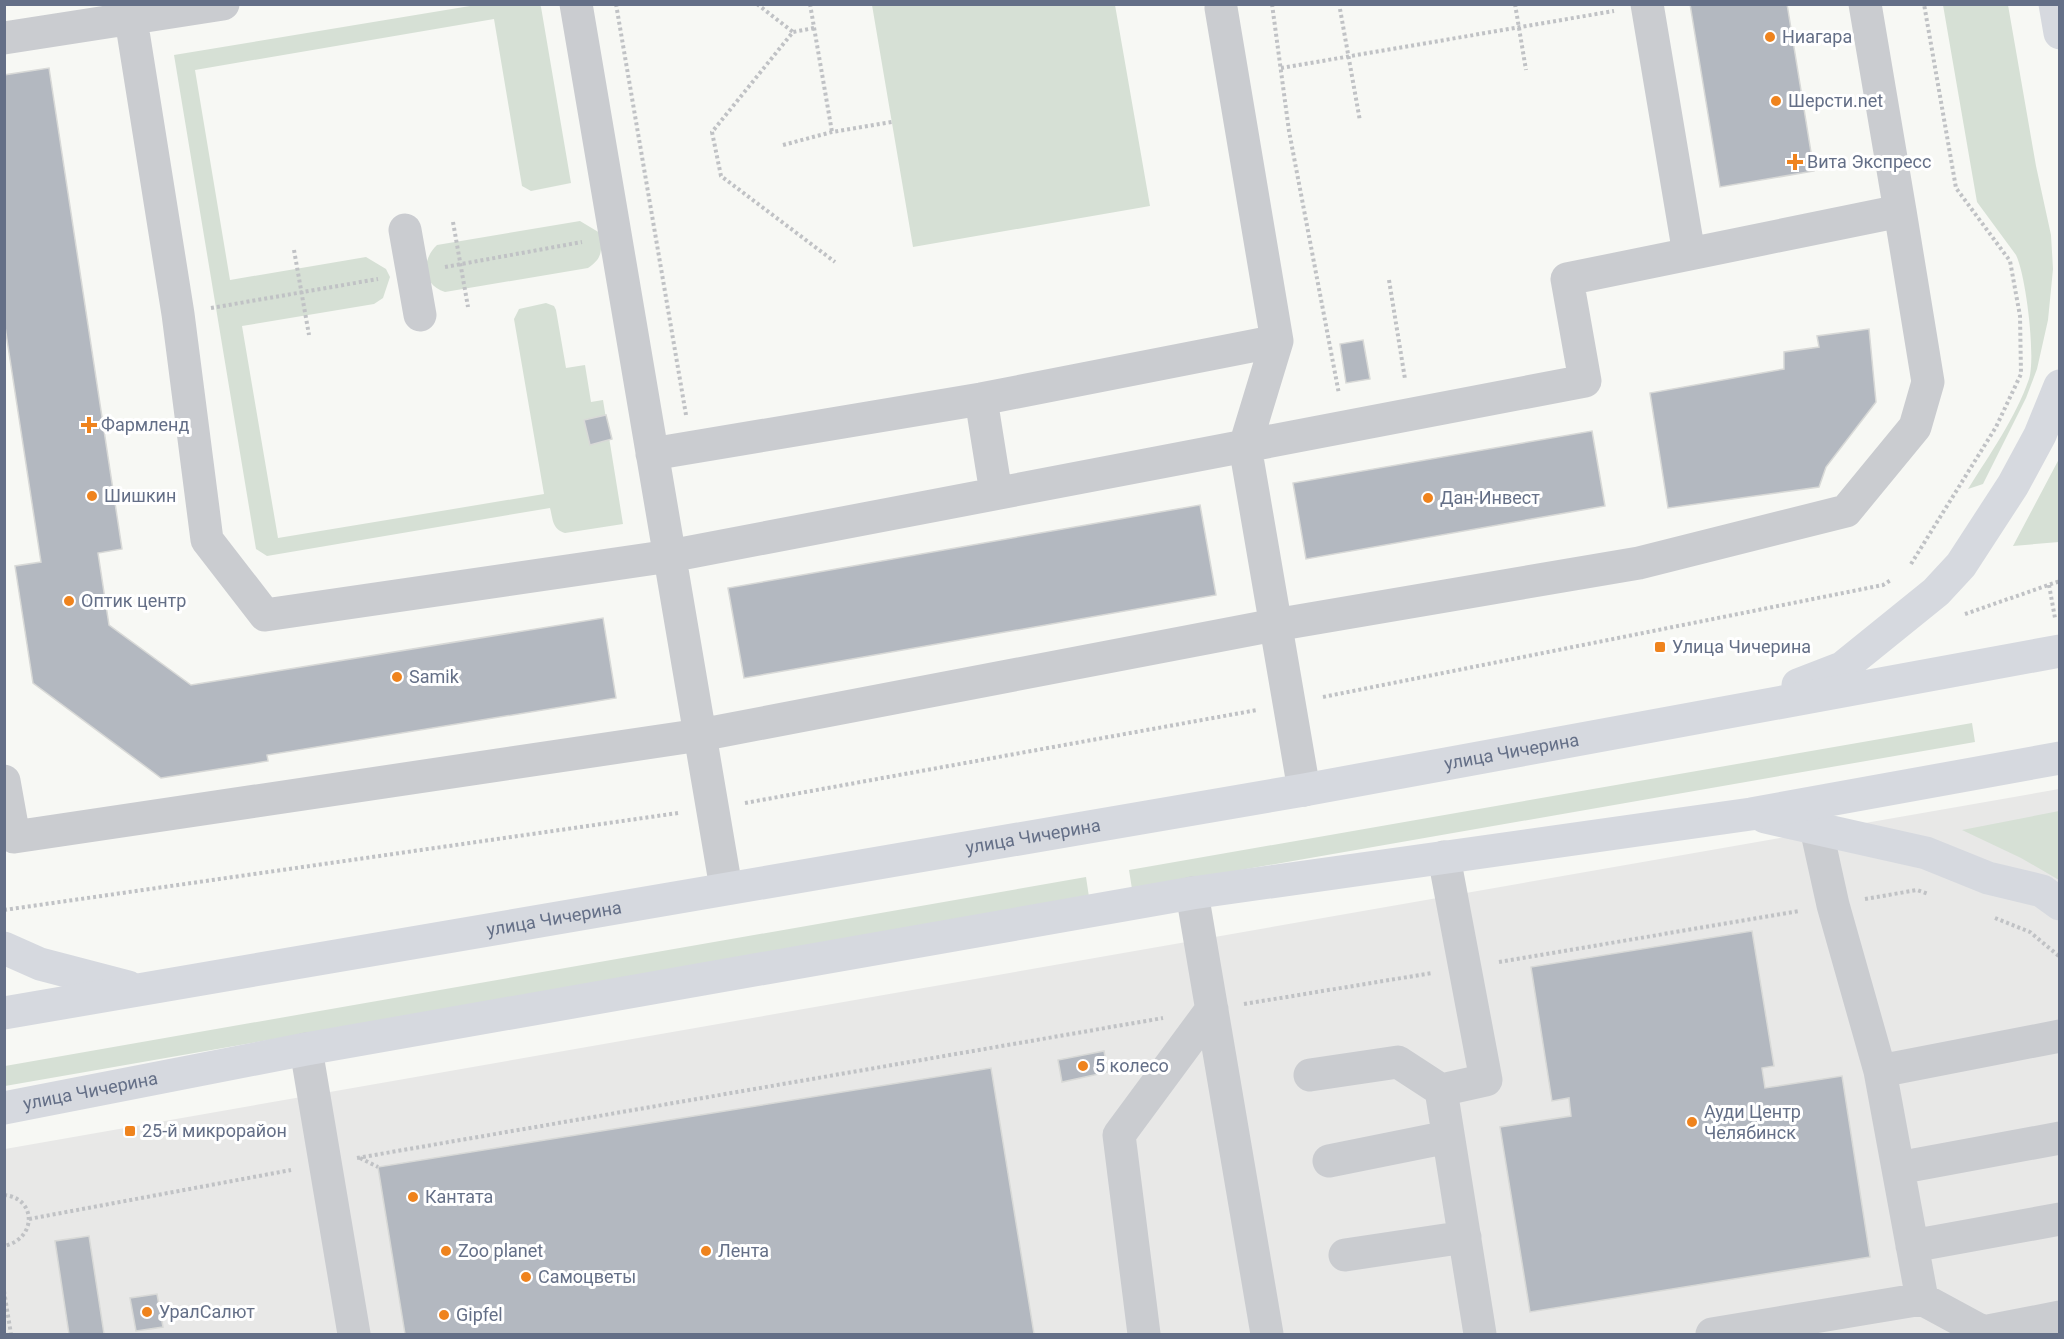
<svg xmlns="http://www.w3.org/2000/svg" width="2064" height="1339" font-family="Roboto,sans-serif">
<rect width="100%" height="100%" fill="#f7f8f4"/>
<path fill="#e8e8e7" d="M 2059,789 L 2059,1334 L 5,1334 L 5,1149 Z"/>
<path fill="#d6e0d5" d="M 476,5 L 540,5 L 541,7 L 571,183 L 531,191 L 522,186 L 494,19 L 195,70 L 230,280 L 366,257 L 386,269 L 390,277 L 383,298 L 374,304 L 242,326 L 278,538 L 544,494 L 514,319 L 519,309 L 546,303 L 554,306 L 556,310 L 566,368 L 585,365 L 591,402 L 603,400 L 623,524 L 565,533 C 552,529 553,519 550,508 L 267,556 L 256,549 L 174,55 Z
M 872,5 L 1115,5 L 1150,206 L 913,247 Z
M 1943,5 L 2008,5 L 2036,166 L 2051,235 L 2053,269 L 2048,320 L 2037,369 L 2026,398 L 1983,484 L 1968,489 C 1990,454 2016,417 2029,379 C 2036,358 2026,275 2016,255 L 1977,202 Z
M 580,221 L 600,233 C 602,250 603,258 588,268 L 445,292 C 422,285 421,260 437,245 Z
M 2059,459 L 2059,542 L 2013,546 Z
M 1972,723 L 1975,742 L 1132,889 L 1129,870 Z
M 2059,811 L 2059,880 L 2021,858 L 1962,830 Z
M 1086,877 L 1089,897 L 5,1086 L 5,1066 Z"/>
<path fill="#b3b8c0" stroke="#d8d9d7" stroke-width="1.5" d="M 1690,4 L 1787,4 L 1814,171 L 1720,187 Z
M 49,68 L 122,549 L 98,553 L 109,625 L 191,685 L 603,618 L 616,698 L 267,755 L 268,761 L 161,778 L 33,683 L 15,566 L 41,562 L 4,320 L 4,75 Z
M 1869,329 L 1876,402 L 1826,467 L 1819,487 L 1668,508 L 1650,393 L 1784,369 L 1784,352 L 1819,347 L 1817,336 Z
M 1363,340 L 1370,379 L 1346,383 L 1340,344 Z
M 606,415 L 612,439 L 590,445 L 584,420 Z
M 1592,431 L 1605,506 L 1306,559 L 1293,483 Z
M 1200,505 L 1216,595 L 744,678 L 728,588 Z
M 1752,931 L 1774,1066 L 1762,1068 L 1765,1088 L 1842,1076 L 1870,1257 L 1530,1312 L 1500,1127 L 1571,1116 L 1569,1098 L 1552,1101 L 1531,967 Z
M 1104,1051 L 1108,1072 L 1062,1082 L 1058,1060 Z
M 991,1068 L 1034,1334 L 405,1334 L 378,1167 Z
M 89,1236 L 104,1334 L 69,1334 L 55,1241 Z
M 157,1294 L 163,1327 L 136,1331 L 130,1298 Z"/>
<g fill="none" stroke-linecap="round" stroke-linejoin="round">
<path stroke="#c0c2c5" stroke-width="4" stroke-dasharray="3 3" stroke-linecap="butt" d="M 616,4 L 686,415
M 757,4 L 793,32
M 810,4 L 832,132
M 1272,4 L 1289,131 L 1339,394
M 1515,4 L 1526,70
M 1340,9 L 1360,121
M 814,28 L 793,32 L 712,132 L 721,176 L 835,262
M 1281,68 L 1614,11
M 783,145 L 832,132 L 892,122
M 453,222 L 468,307
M 294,250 L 309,335
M 445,267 L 582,242
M 1389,280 L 1405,379
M 211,308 L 378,279
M 1911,564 L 1996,427 L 2021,374 L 2020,316 L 2010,261 L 1956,188 L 1924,4
M 2049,585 L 2055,618
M 1965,614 L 2060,581
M 1323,697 L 1883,585 L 1891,580
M 745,803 L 1257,710
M 1865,899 L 1917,890 L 1928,894
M 4,910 L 678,813
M 1995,918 L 2030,932 L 2060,957
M 1499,962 L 1799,911
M 1244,1004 L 1432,973
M 357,1158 L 1163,1018
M 360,1158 L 378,1167
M 4,1195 C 37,1198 37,1239 4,1246
M 29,1219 L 291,1170
M 4,1291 L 11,1334"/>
<path stroke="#caccd0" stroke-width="33" d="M 576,4 L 726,888
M 1647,4 L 1689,254
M 1221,8 L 1277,341 L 1245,446 L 1304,790
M 131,19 L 178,314 L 207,540 L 265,615 L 670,556 L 1585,381 L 1567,279 L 1900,211 L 1865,4
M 4,38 L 223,4
M 405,230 L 420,315
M 981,399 L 996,493
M 652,454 L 981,399 L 1277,341
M 4,781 L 14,837 L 700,735 L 1275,625 L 1639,563 L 1846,511 L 1915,427 L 1928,382 L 1900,211
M 1444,857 L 1486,1080 L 1441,1090 L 1480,1334
M 1192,893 L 1267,1334
M 306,1049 L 354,1334
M 1880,1071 L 2060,1036
M 1310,1075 L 1398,1062 L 1441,1090
M 1329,1161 L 1448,1137
M 1898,1168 L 2060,1138
M 1912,1246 L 2060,1219
M 1345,1255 L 1465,1237
M 1922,1299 L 1983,1332 L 2060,1317
M 1144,1334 L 1119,1135 L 1212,1009
M 1712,1334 L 1922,1299 L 1880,1071 L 1833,905 L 1816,828"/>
<g stroke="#d6d9df" stroke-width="33">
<path d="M 2055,4 L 2060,33"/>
<path d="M 1798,685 L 1842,668 L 1936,592 L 1961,565 L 2013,485 L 2040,435 L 2060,386"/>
<path d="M 1765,817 L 1926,853 L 1988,878 L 2042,891 L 2060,904"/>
<path d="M 4,948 L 40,964 L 128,987"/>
<path id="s1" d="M 4,1013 L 1304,790 L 2060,651"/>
<path id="s2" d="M 4,1108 L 306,1049 L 1192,893 L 1751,814 L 2060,758"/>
</g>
</g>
<g fill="#ef831d" stroke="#fff" stroke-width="2">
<circle cx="1770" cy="37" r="6"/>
<circle cx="1776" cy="101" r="6"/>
<path d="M1792 153h6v6h6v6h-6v6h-6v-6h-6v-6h6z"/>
<path d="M86 416h6v6h6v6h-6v6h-6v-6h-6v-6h6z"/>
<circle cx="92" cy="496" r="6"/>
<circle cx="1428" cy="498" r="6"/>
<circle cx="69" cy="601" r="6"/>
<rect x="1654" y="641" width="12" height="12" rx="3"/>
<circle cx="397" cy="677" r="6"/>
<circle cx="1083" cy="1066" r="6"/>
<circle cx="1692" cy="1122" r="6"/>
<rect x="124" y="1125" width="12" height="12" rx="3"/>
<circle cx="413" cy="1197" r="6"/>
<circle cx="446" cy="1251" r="6"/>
<circle cx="706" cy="1251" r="6"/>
<circle cx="526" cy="1277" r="6"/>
<circle cx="147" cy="1312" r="6"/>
<circle cx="444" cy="1315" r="6"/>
</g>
<g text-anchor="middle" stroke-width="6" stroke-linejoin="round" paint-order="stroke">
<g font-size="18" fill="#646f87" stroke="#fff" text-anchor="start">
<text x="1782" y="43">Ниагара</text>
<text x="1788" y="107">Шерсти.net</text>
<text x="1807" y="168">Вита Экспресс</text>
<text x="101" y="431">Фармленд</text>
<text x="104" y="502">Шишкин</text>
<text x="1440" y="504">Дан-Инвест</text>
<text x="81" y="607">Оптик центр</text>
<text x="1672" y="653">Улица Чичерина</text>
<text x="409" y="683">Samik</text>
<text x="1095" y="1072">5 колесо</text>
<text x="1704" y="1118">Ауди Центр<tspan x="1704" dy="21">Челябинск</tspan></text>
<text x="142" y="1137">25-й микрорайон</text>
<text x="425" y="1203">Кантата</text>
<text x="458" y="1257">Zoo planet</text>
<text x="718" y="1257">Лента</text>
<text x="538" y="1283">Самоцветы</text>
<text x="159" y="1318">УралСалют</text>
<text x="456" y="1321">Gipfel</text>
</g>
<g font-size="18" fill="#646f87" stroke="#fff">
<text dy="6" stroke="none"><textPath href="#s1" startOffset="1530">улица Чичерина</textPath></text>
<text dy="6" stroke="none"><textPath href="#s1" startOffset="1044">улица Чичерина</textPath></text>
<text dy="6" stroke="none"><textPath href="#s1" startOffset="558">улица Чичерина</textPath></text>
<text dy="6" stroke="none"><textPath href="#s2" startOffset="88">улица Чичерина</textPath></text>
</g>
</g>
<rect width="2064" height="1339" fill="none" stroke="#646f87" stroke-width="12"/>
</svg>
